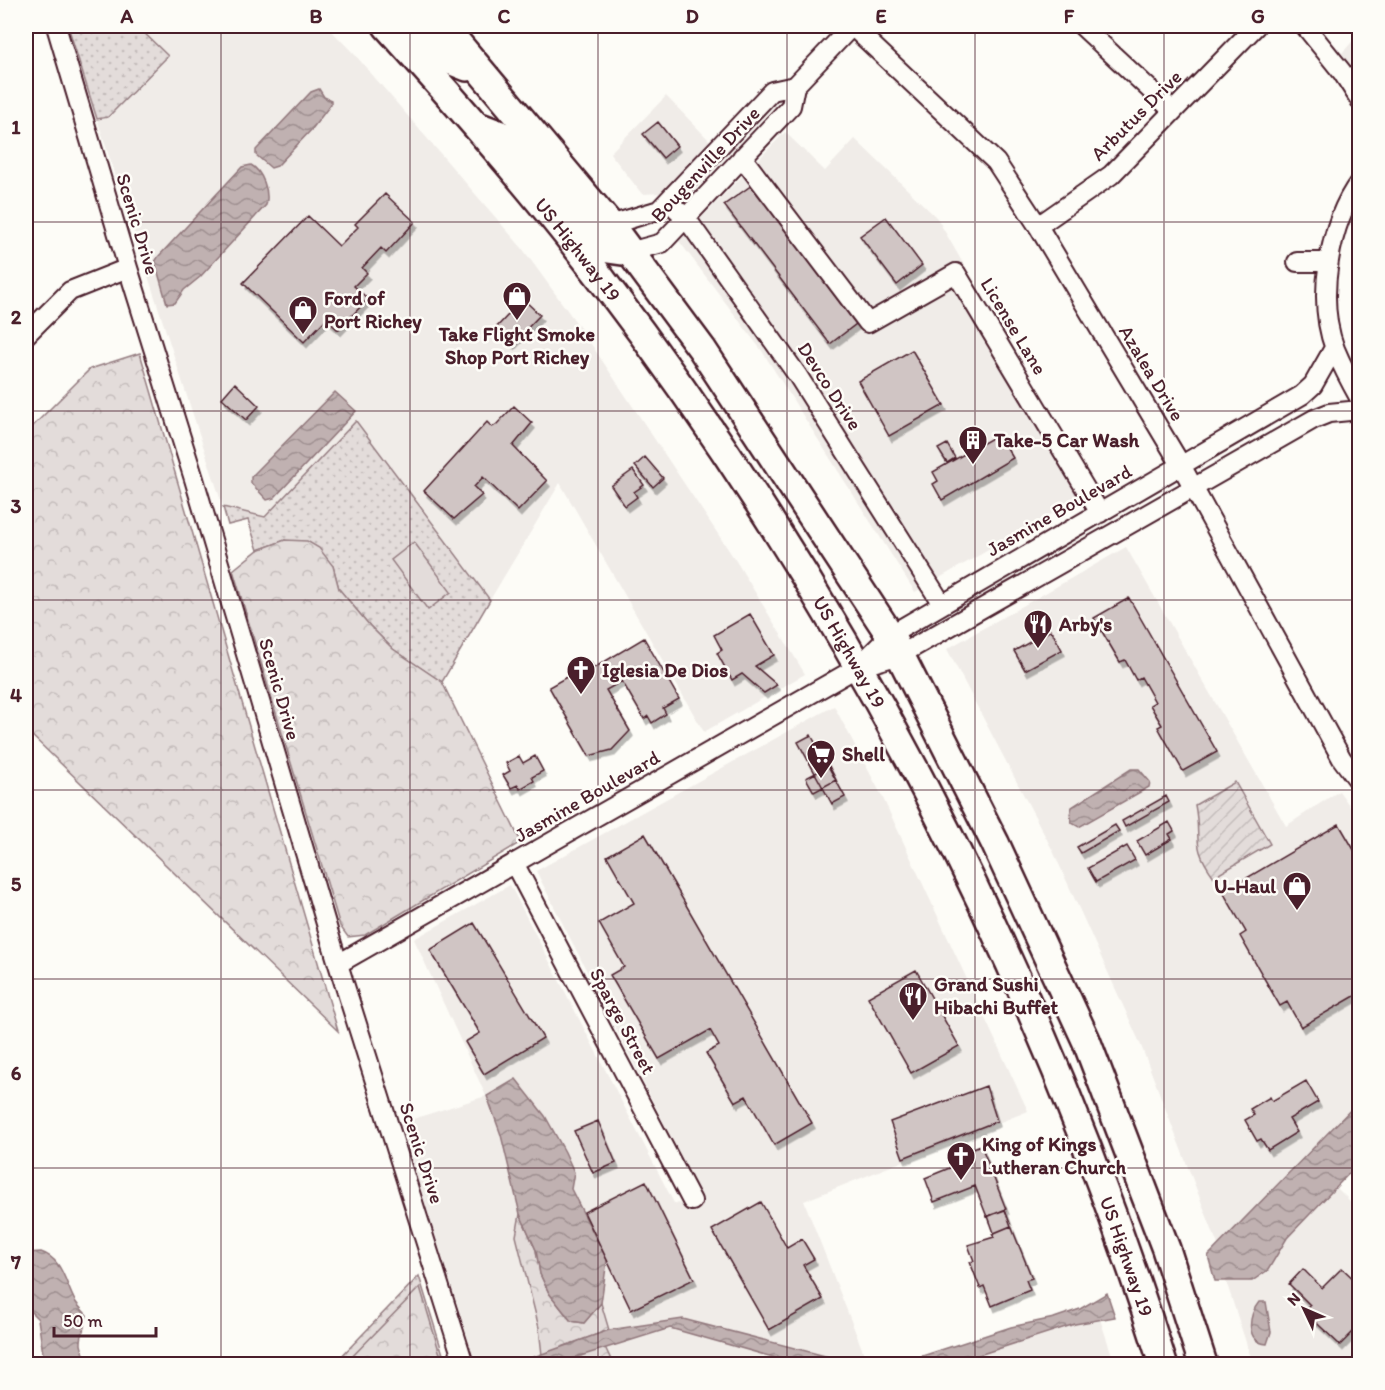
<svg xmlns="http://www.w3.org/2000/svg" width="1385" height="1390" font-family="Itim,sans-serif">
<defs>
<pattern id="grass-dots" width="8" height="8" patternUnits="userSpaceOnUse" patternTransform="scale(1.5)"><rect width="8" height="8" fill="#e3dcda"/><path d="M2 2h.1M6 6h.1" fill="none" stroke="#c4bcbb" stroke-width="1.8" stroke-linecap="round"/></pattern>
<pattern id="forest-crowns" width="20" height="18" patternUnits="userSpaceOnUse" patternTransform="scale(1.5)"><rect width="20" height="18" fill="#e3dcda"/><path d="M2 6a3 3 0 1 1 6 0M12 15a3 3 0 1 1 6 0" fill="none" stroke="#c4bcbb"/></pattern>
<pattern id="garden-furrows" width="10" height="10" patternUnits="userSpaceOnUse" patternTransform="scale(1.5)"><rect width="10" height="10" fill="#e3dcda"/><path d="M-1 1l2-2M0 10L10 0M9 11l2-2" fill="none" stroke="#c4bcbb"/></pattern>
<pattern id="water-waves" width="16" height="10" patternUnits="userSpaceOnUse" patternTransform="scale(1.5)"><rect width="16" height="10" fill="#c0b1b1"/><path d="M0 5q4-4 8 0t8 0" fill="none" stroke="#9e8f90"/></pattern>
<filter id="shadow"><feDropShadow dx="3" dy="5.5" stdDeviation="0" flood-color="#0004"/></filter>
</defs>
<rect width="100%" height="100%" fill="#fdfcf7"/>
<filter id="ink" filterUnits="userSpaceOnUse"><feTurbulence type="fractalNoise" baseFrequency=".0167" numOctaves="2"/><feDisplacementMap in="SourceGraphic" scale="12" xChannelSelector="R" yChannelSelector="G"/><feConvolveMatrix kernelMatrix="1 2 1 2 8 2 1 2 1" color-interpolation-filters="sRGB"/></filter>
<g filter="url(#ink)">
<path fill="#f0ece8" d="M 137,26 L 327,26 L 356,56 L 522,248 L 583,332 L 736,561 L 805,674 L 704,732 L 560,483 L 490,600 L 356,422 L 265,517 L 223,507 L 97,119 L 108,117 L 168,56 Z
M 1359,34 L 1359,83 L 1342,53 Z
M 666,96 L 711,142 L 662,193 L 642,194 L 610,153 Z
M 785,132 L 825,171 L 855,139 L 937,218 L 1093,490 L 915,592 L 762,351 L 679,241 Z
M 1126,547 L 1286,826 L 1339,791 L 1359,819 L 1359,1101 L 1218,1245 L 1140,1043 L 1053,851 L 947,649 Z
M 834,706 L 882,796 L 1028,1111 L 804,1201 L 868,1364 L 856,1364 L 683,1319 L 609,1330 L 601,1303 L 607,1260 L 571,1189 L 574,1172 L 545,1116 L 501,1135 L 520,1214 L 516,1236 L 542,1347 L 542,1354 L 514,1364 L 476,1364 L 400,1123 L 486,1096 L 414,939 L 510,885 L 674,1203 L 696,1205 L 704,1202 L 536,871 Z
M 1336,1187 L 1359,1210 L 1359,1364 L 1253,1364 L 1226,1281 L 1252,1281 L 1268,1270 L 1287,1238 Z
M 1100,1319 L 1115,1364 L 951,1364 L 1075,1324 Z
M 670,1328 L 797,1364 L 613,1364 L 605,1347 Z"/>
<path fill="url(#grass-dots)" stroke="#967e82" stroke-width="1.5" d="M 68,26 L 137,26 L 168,56 L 108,117 L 97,119 Z
M 356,421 L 490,600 L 442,682 L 393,649 L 370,626 L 339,589 L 333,566 L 285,540 L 258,550 L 248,520 L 228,525 L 223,507 L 265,517 Z
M 419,1276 L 446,1364 L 334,1364 Z"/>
<path fill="url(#forest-crowns)" stroke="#967e82" stroke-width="1.5" d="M 140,353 L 338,1031 L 26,730 L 26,433 L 90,369 Z
M 285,540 L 307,541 L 319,548 L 333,566 L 339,589 L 370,626 L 393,649 L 442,682 L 521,842 L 365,935 L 348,937 L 340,926 L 233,570 L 258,550 Z
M 520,1214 L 536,1250 L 540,1274 L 549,1293 L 571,1321 L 584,1323 L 601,1303 L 609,1330 L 542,1355 L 539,1328 L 516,1236 Z
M 420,1287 L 443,1364 L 345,1364 Z
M 605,1347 L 613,1364 L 555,1364 Z"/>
<path fill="url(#garden-furrows)" stroke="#967e82" stroke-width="1.5" d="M 1235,782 L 1270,844 L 1214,877 C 1190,844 1202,840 1195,805 Z"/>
<path fill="#e3dcda" stroke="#967e82" stroke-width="1.5" d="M 414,542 L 451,592 L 428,610 L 391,560 Z"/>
<path fill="url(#water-waves)" stroke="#91777b" stroke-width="1.5" d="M 319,89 L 324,97 L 331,100 L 331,104 L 312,129 L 277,166 L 271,168 L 256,155 L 256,150 L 311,92 Z
M 251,165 C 262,171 270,192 266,205 L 200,277 L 184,290 L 175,303 L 167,304 L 155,262 L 158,257 L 242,167 Z
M 335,392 L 356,411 L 274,498 L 267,500 L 251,483 L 251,477 Z
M 1131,769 L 1139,769 L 1150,782 L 1149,787 L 1079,827 L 1072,823 L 1070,814 L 1072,807 Z
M 516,1079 L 545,1116 L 565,1152 L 574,1172 L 571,1189 L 607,1260 L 601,1303 L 584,1323 L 571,1321 L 549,1293 L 540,1274 L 536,1250 L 520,1214 L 501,1135 L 487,1096 Z
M 1359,1101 L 1359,1163 L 1287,1238 L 1268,1270 L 1252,1281 L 1215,1281 L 1208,1256 Z
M 41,1252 C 63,1259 65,1283 75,1301 C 78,1306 83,1311 87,1315 C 82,1340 75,1341 90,1364 L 37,1364 L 41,1362 L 43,1354 L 38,1319 L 30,1311 L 26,1299 L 26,1253 Z
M 1107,1293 L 1115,1317 L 1075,1324 L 951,1364 L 898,1364 L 1011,1327 L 1054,1318 L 1080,1309 Z
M 1259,1302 L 1266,1302 L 1271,1332 L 1267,1344 C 1245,1342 1248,1315 1259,1302 Z
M 683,1319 L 856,1364 L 797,1364 L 670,1328 L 555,1364 L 514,1364 L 609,1330 Z"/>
<path fill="#d0c5c4" stroke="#4a1f2b" stroke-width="1.5" filter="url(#shadow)" d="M 658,122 L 677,146 L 663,158 L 643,134 Z
M 752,185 L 856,324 L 830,344 L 724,205 Z
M 385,194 L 415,222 L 386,253 L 381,248 L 362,268 L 367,273 L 354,286 L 368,299 L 338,330 L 326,319 L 304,342 L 243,283 L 308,216 L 339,246 L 358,227 L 355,224 Z
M 886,217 L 922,265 L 897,285 L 860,236 Z
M 523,299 L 540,315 L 512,344 L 495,329 Z
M 912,350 L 944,405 L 889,436 L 858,381 Z
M 235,383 L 259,406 L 246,420 L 222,398 Z
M 514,406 L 532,423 L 513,446 L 547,481 L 518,511 L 483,477 L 474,487 L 482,495 L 454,519 L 424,491 L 487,422 L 492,427 L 496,425 Z
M 999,434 L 1013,458 L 942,500 L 933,484 L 938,481 L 933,472 Z
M 947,444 L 955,458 L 947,463 L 938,449 Z
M 645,457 L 663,478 L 653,487 L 635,466 Z
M 633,470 L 644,485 L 634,492 L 637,497 L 625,506 L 611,486 Z
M 1129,598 L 1217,752 L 1183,771 L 1158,727 L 1162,725 L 1150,705 L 1155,702 L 1141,677 L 1136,680 L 1125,660 L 1120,662 L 1094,618 Z
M 750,614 L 774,655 L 755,666 L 777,685 L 764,693 L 742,674 L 732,680 L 717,653 L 722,650 L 714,635 Z
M 1051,630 L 1062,650 L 1025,670 L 1014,651 Z
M 644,638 L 679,699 L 663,708 L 666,714 L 652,723 L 648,716 L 644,719 L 622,681 L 606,690 L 630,731 L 612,750 L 589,756 L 549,687 L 591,663 L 594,668 Z
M 811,735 L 845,797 L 832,804 L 798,742 Z
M 519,756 L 523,763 L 535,756 L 543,771 L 532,777 L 534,781 L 520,789 L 518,785 L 511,788 L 503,775 L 510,771 L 506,763 Z
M 829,766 L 836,780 L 814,792 L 806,778 Z
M 1166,796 L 1169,802 L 1125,827 L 1122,821 Z
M 1169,822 L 1174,831 L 1169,834 L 1172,839 L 1145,855 L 1137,841 Z
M 1339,824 L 1360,860 L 1360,993 L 1301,1027 L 1287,1002 L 1280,1006 L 1240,936 L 1246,932 L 1223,892 Z
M 1115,825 L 1119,831 L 1081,853 L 1077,847 Z
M 645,834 L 812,1123 L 774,1145 L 746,1096 L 735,1102 L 706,1053 L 719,1046 L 710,1030 L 659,1059 L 610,975 L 624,967 L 599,923 L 634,903 L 607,856 Z
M 1127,846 L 1135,860 L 1096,882 L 1088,868 Z
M 474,923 L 543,1038 L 484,1074 L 465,1042 L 480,1033 L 430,950 Z
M 916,970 L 959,1046 L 911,1073 L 868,997 Z
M 1306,1081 L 1318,1102 L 1289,1119 L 1297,1132 L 1268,1150 L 1261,1139 L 1257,1141 L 1245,1120 L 1254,1115 L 1250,1109 L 1270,1097 L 1272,1101 Z
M 986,1086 L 997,1121 L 903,1158 L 890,1122 Z
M 598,1121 L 616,1163 L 593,1173 L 574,1131 Z
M 981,1145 L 1006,1209 L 987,1217 L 975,1186 L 934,1202 L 925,1178 L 969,1160 L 965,1151 Z
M 646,1181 L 694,1279 L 631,1310 L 584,1212 Z
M 761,1202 L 787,1248 L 802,1239 L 814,1259 L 803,1265 L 823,1299 L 769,1330 L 712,1230 Z
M 1005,1210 L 1011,1226 L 994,1233 L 988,1216 Z
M 1011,1226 L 1032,1278 L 1026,1280 L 1030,1290 L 992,1306 L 984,1286 L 980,1288 L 970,1262 L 974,1261 L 968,1245 L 994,1237 L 992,1234 Z
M 1342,1268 L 1360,1285 L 1360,1325 L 1340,1345 L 1304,1311 L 1310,1305 L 1289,1284 L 1303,1269 L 1322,1288 Z"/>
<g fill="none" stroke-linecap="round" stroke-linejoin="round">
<g stroke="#4a1f2b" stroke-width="22">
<path id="minor" d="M 56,26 L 128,268 L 194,479 L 338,964 L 464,1364
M 852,26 L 996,162 L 1038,226 L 1181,465 L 1342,759 L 1360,783
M 1082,26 L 1173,111
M 1305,26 L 1342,72 L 1360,100
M 795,86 L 852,26
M 742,157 L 868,323 L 956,273 L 1100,513
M 1360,181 C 1329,223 1316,299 1335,349 C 1342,366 1351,383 1360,399
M 668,201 L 686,218 L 798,376 L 942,604
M 610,225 L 659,210 L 772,91 L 795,86 L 791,106 L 662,243 L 629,252
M 1038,226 L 1111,175 L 1256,26
M 1297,262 L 1328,262
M 26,335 L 70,291 L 128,268
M 860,665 L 890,635 L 1302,395 L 1313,385 L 1334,348
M 514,863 L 692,1201
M 338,964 L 858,667 L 900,655 L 1314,419 L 1329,413 L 1360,410"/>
</g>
<g stroke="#4a1f2b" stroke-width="32">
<g id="highway">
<path id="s1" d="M 387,26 C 461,107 533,190 600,277 C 849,603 1040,973 1163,1364"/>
<path d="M 417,26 L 452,61 L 467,67"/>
<path d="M 443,26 L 610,225 L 702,349 L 890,635 L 995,843 L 1086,1040 L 1166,1249 L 1203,1364"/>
<path d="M 480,127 L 514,140 L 600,244 L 608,249 L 629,252"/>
</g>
</g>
<use href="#minor" stroke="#fdfcf7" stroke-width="18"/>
<use href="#highway" stroke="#fdfcf7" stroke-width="27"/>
</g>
</g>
<path fill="none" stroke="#4a1f2b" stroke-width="1.5" stroke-opacity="0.55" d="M 221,26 L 221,1364M 410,26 L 410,1364M 598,26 L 598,1364M 787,26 L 787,1364M 975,26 L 975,1364M 1164,26 L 1164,1364M 26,222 L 1360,222M 26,411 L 1360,411M 26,600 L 1360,600M 26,790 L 1360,790M 26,979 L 1360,979M 26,1168 L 1360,1168"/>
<defs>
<g id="shop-pin" transform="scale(1.5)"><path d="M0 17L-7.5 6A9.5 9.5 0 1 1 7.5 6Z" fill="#4a1f2b" stroke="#fdfcf7"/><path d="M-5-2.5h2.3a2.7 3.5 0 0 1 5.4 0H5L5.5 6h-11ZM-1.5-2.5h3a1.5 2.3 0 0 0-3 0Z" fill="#fff"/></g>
<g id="building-pin" transform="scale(1.5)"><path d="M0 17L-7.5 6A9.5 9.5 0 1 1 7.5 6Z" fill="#4a1f2b" stroke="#fdfcf7"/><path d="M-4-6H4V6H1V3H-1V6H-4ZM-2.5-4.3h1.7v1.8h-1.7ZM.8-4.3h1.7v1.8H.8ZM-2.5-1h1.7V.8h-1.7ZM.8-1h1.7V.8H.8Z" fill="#fff"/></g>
<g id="restaurant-pin" transform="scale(1.5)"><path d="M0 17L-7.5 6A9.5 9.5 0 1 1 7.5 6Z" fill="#4a1f2b" stroke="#fdfcf7"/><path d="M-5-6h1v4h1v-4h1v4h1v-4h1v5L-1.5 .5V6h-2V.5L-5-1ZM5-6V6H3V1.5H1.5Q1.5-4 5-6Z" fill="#fff"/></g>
<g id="church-pin" transform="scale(1.5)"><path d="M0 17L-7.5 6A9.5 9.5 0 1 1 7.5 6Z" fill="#4a1f2b" stroke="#fdfcf7"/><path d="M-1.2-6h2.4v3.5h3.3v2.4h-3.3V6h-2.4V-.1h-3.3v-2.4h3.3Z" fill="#fff"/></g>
<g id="supermarket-pin" transform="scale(1.5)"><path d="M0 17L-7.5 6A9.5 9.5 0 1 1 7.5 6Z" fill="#4a1f2b" stroke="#fdfcf7"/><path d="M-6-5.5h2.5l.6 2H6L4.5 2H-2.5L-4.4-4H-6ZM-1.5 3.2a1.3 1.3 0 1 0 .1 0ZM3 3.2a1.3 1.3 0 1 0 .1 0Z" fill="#fff"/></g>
</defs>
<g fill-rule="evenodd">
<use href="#shop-pin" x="517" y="296"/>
<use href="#shop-pin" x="303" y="310"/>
<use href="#building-pin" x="973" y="440"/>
<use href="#restaurant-pin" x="1038" y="624"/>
<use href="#church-pin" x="581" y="670"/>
<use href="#supermarket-pin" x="821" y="754"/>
<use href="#shop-pin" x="1297" y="886"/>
<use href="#restaurant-pin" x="913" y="996"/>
<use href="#church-pin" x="961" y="1156"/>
</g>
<g text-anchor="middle" stroke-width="5" stroke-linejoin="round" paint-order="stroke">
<g font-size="20" fill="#4a1f2b" stroke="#fdfcf7">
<text transform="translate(1136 115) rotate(-45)" y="7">Arbutus Drive</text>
<text transform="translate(705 164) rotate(-47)" y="7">Bougenville Drive</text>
<text transform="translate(138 224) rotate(73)" y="7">Scenic Drive</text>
<text dy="7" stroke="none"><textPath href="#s1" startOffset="294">US Highway 19</textPath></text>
<text transform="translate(1014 326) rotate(59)" y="7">License Lane</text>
<text transform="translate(1152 373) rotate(59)" y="7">Azalea Drive</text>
<text transform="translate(830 386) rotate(57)" y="7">Devco Drive</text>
<text transform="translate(1059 510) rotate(-30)" y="7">Jasmine Boulevard</text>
<text dy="7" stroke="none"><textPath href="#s1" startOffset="780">US Highway 19</textPath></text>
<text transform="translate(280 689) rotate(74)" y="7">Scenic Drive</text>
<text transform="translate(587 796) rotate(-30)" y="7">Jasmine Boulevard</text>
<text transform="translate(623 1021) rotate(62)" y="7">Sparge Street</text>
<text transform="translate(422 1153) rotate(72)" y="7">Scenic Drive</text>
<text dy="7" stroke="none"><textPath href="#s1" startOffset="1446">US Highway 19</textPath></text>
</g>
<g font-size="20" font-weight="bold" fill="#4a1f2b" stroke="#fdfcf7" text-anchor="start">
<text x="324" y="305">Ford of<tspan x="324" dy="23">Port Richey</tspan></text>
<text x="517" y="341" text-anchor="middle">Take Flight Smoke<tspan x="517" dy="23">Shop Port Richey</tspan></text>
<text x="994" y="447">Take-5 Car Wash</text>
<text x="1059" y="631">Arby's</text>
<text x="602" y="677">Iglesia De Dios</text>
<text x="842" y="761">Shell</text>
<text x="1276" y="893" text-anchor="end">U-Haul</text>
<text x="934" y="991">Grand Sushi<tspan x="934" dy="23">Hibachi Buffet</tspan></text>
<text x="982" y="1151">King of Kings<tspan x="982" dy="23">Lutheran Church</tspan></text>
</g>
</g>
<rect width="1385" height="1390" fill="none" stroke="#fdfcf7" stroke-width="66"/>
<g transform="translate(1304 1309) rotate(314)" stroke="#fdfcf7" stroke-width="4.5" paint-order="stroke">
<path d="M0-4.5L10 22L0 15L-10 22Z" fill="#4a1f2b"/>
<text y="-9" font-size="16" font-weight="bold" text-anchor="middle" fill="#4a1f2b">N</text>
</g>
<path d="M54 1327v9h102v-9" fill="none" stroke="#4a1f2b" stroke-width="3"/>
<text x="63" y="1327" font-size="18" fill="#4a1f2b" stroke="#fdfcf7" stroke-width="4.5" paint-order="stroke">50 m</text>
<rect x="33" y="33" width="1319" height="1324" fill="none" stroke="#4a1f2b" stroke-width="2"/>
<g font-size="20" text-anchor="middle" font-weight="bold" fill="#4a1f2b">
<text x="127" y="23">A</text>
<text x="316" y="23">B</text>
<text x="504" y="23">C</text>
<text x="692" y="23">D</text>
<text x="881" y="23">E</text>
<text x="1069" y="23">F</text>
<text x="1258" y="23">G</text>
<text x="16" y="134">1</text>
<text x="16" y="324">2</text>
<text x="16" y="513">3</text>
<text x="16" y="702">4</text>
<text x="16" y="891">5</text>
<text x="16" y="1080">6</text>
<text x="16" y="1269">7</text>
</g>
</svg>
